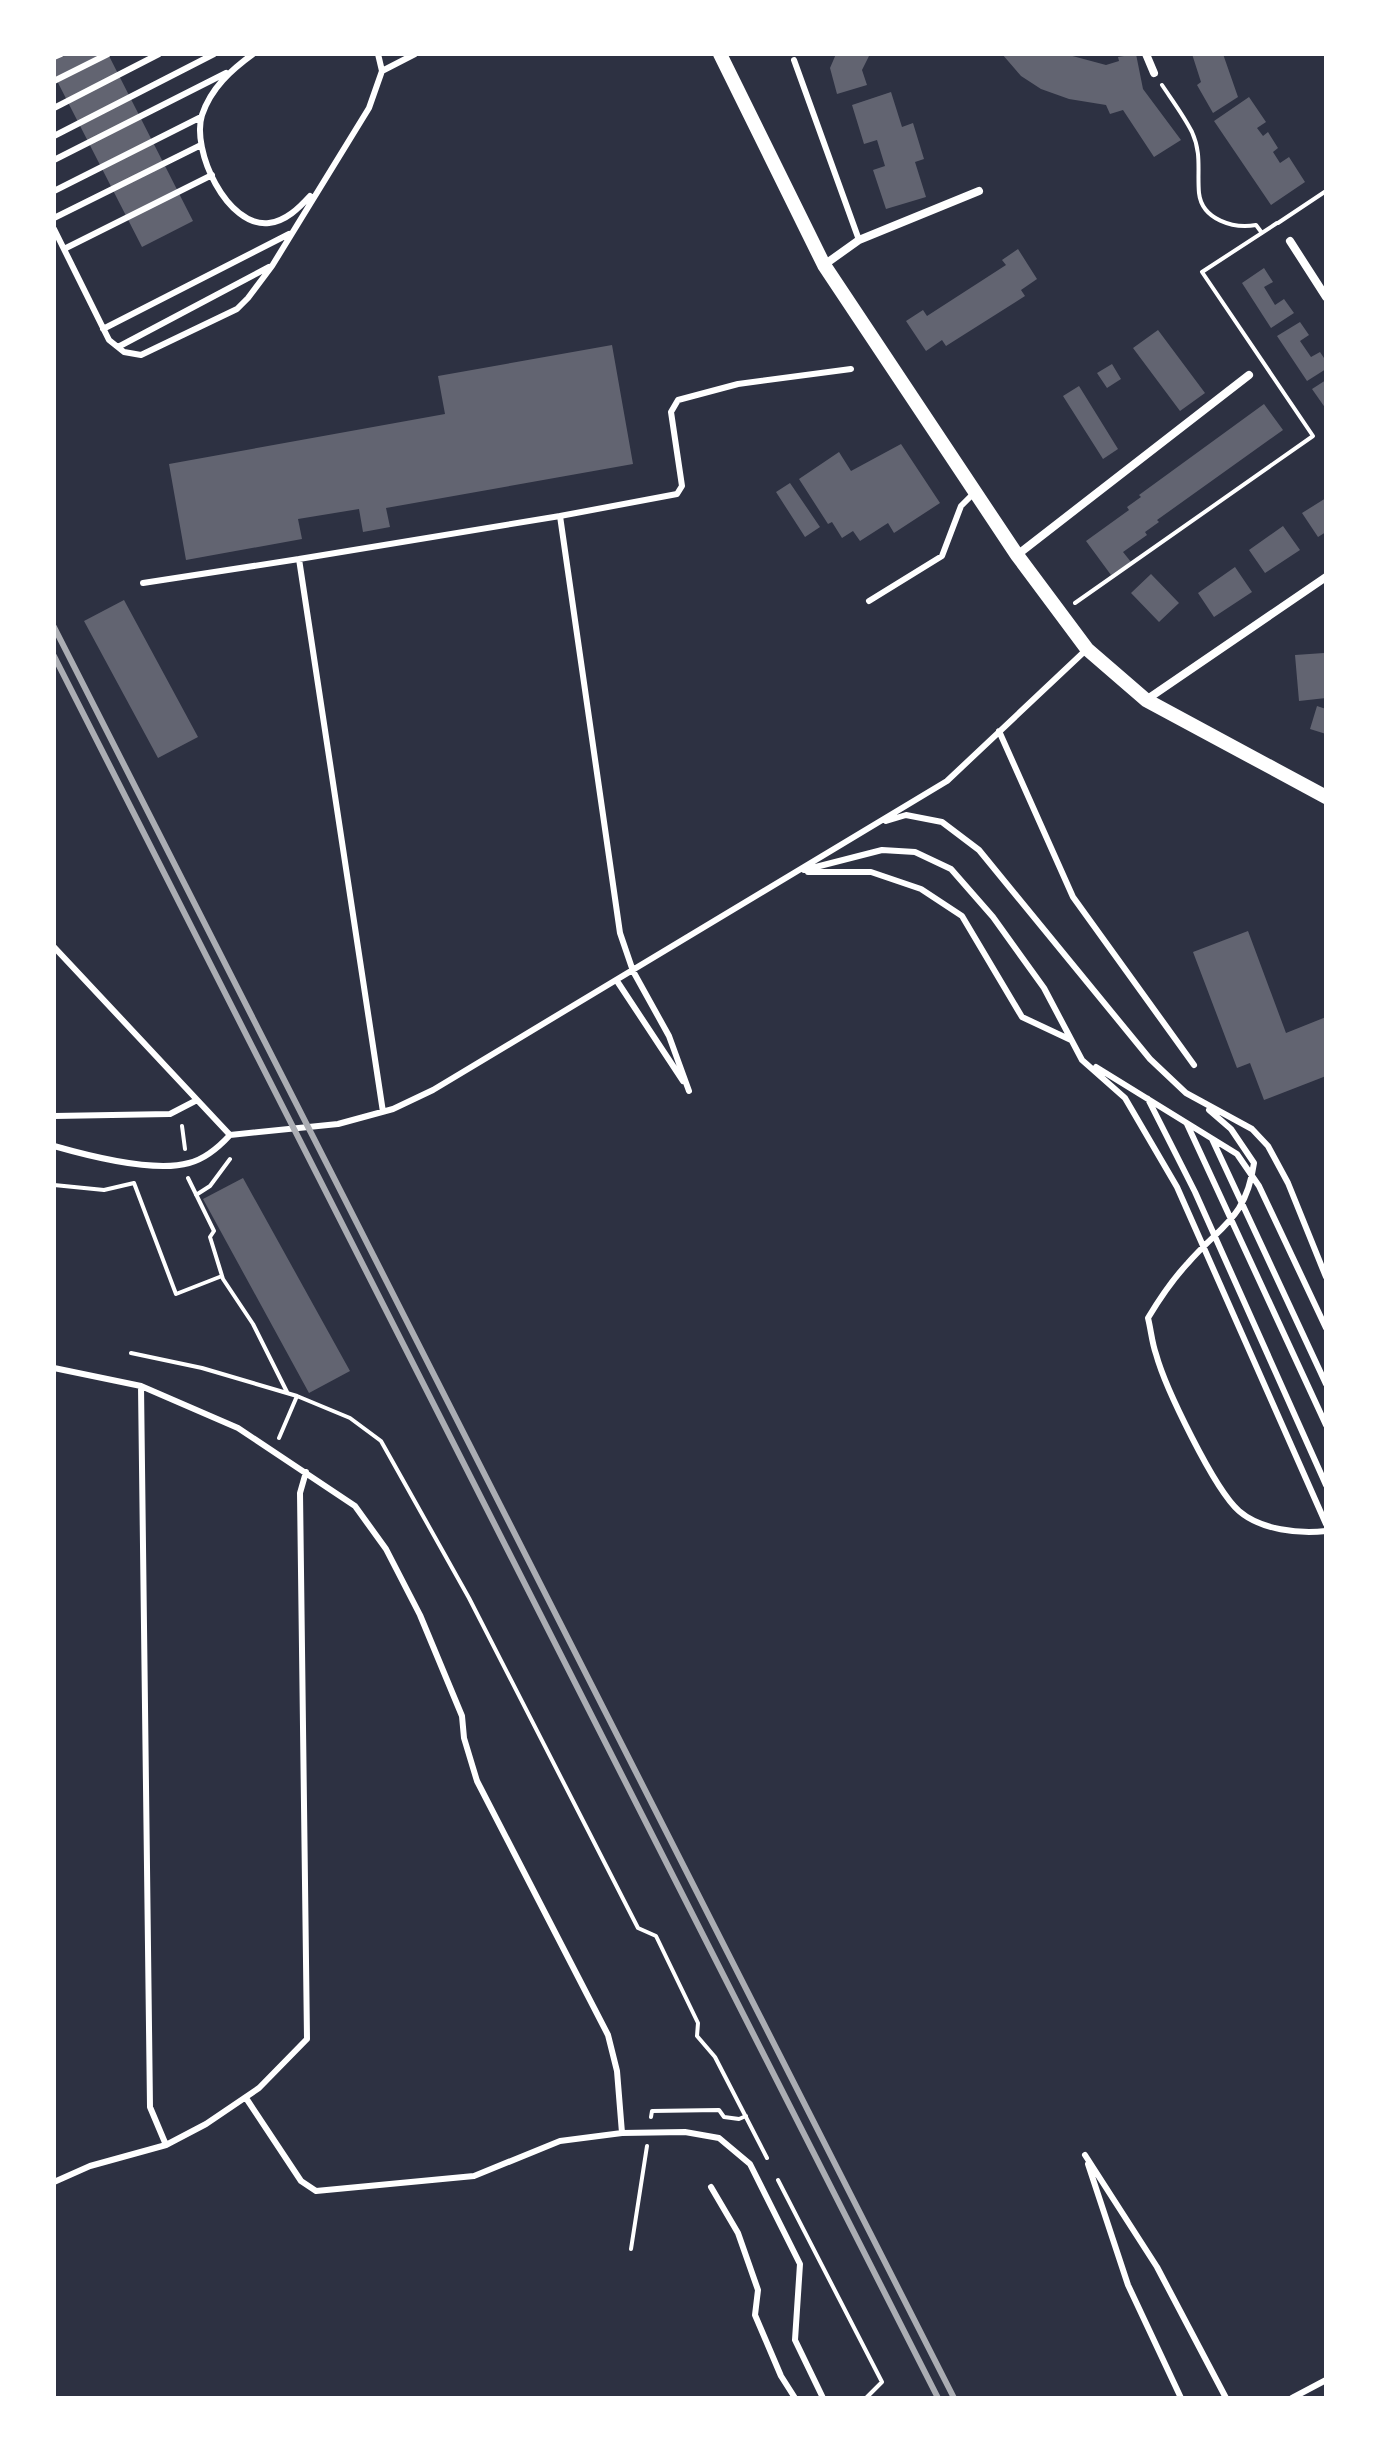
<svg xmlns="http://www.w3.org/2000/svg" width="1380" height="2452" font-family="'Fira Sans',sans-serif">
<rect width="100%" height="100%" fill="#2d3142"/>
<path fill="#626471" d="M 54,54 L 108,54 L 193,221 L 142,247 L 54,75 Z
M 836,54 L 870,54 L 862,70 L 867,85 L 837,94 L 830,68 Z
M 1002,54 L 1065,54 L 1106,65 L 1119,61 L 1118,57 L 1136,54 L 1143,89 L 1181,140 L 1154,157 L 1123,110 L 1110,114 L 1106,105 L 1069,99 L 1041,89 L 1021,76 Z
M 1192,54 L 1223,54 L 1238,97 L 1213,113 L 1197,85 L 1201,82 Z
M 891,92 L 902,127 L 913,123 L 924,159 L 915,162 L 926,197 L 886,209 L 873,170 L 885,166 L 877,140 L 864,144 L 852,105 Z
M 1249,97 L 1266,122 L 1257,128 L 1263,136 L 1268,132 L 1278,148 L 1273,152 L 1280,163 L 1289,157 L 1305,182 L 1271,205 L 1214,121 Z
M 1018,249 L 1037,279 L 1021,290 L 1025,296 L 946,346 L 942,340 L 926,351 L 906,321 L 923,310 L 927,316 L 1006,265 L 1002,260 Z
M 1264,268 L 1273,282 L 1264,287 L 1275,305 L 1284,299 L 1294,313 L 1271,328 L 1242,283 Z
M 1300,322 L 1309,335 L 1300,341 L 1311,357 L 1320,352 L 1326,361 L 1326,369 L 1307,381 L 1277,336 Z
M 1158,330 L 1205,393 L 1180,411 L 1133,348 Z
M 612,345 L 633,464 L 386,508 L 390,527 L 363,532 L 359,509 L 298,519 L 302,539 L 186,560 L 169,464 L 445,414 L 438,376 Z
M 1112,364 L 1121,379 L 1107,388 L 1097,373 Z
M 1326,380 L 1326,409 L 1312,389 Z
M 1079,386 L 1118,449 L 1103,459 L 1063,396 Z
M 1264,404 L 1283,430 L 1157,520 L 1159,522 L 1145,532 L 1147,535 L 1123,552 L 1131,562 L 1111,575 L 1086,541 L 1129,510 L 1127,507 L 1141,497 L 1139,495 Z
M 901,444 L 940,503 L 894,533 L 888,523 L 860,541 L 853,531 L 842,538 L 832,522 L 828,524 L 799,479 L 839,452 L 851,471 Z
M 790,483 L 820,527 L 805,537 L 776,492 Z
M 1326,498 L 1326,532 L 1318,537 L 1302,513 Z
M 1283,526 L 1300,550 L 1265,573 L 1249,550 Z
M 1235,567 L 1252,592 L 1214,617 L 1198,593 Z
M 1151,574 L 1179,603 L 1159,622 L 1131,593 Z
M 124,600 L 198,737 L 158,758 L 84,621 Z
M 1324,653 L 1326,698 L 1299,701 L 1295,655 Z
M 1317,706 L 1326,709 L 1326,734 L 1310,729 Z
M 1248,931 L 1286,1033 L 1326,1017 L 1326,1076 L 1264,1100 L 1250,1063 L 1237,1068 L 1193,952 Z
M 243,1178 L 350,1371 L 309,1393 L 203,1199 Z"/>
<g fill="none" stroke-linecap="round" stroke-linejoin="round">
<path stroke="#fff" stroke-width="4" d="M 1162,85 C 1172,100 1184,116 1192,132 C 1202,154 1197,171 1199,193 C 1202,220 1234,229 1256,225 L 1262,233
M 1278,223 L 1326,191
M 1075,603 L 1313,436 L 1202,272 L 1277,223
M 182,1126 L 185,1149
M 188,1178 L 214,1231 L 210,1237 L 223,1279 L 253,1324 L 287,1392
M 54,1185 L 104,1190 L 134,1183 L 176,1294 L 222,1276
M 196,1195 L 210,1186 L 230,1159
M 131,1353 L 202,1368 L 297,1396 L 279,1438
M 297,1396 L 350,1418 L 381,1441 L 469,1598 L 638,1928 L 656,1936 L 698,2023 L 697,2036 L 715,2057 L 767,2158
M 651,2117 L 652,2111 L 719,2110 L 724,2117 L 739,2119 L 746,2116
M 778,2180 L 882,2382 L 866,2398
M 631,2249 L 647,2146"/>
<path stroke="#fff" stroke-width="6" d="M 253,54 C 231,70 211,88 202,115 C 191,150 227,228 269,223 C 286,221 299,208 310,196
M 54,57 L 61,54
M 794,60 L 859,240
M 382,71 L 415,54
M 54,81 L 108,54
M 54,108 L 159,54
M 54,136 L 214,54
M 54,160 L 226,73
M 54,191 L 201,117
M 54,218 L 201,145
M 54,229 L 109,340 L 124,352 L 141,355 L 237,309 L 248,298 L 272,266 L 369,108 L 382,71 L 378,54
M 64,249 L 212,175
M 103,329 L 289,234
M 118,347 L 269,267
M 560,516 L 677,494 L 682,486 L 671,412 L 678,400 L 738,384 L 851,369
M 143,583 L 299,559
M 869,601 L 942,556 L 961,506 L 975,492
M 999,731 L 1073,897 L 1194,1065
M 886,821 L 906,815 L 942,822 L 979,850 L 1150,1059 L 1186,1093 L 1252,1129 L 1268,1146 L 1288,1183 L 1326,1277
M 804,870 L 882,850 L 915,852 L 951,869 L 993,917 L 1044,988 L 1082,1060 L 1125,1098 L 1177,1187 L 1326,1524
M 808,872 L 871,872 L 921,889 L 962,916 L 1022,1017 L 1071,1040
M 54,947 L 230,1135 L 338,1124 L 393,1109 L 433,1090 L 947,781 L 1087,649
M 617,981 L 683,1081
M 1096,1067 L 1237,1154 L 1259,1186 L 1326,1328
M 1148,1099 L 1195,1192 L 1326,1485
M 1209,1110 L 1231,1129 L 1254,1163 C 1246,1219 1221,1225 1188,1263 C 1172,1280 1160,1298 1148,1318 C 1151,1330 1152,1343 1156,1354 C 1165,1387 1214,1489 1239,1511 C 1261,1530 1299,1534 1326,1531
M 383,1112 L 299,559 L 560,516 L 620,933 L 633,971 L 669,1036 L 689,1091
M 54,1116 L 170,1114 L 197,1100
M 1187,1124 L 1326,1425
M 1212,1139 L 1326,1384
M 54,1146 C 89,1156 154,1173 189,1163 C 205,1159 219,1147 230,1135
M 54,1368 L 141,1386 L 238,1428 L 355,1506 L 386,1549 L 420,1615 L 462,1716 L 464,1738 L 477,1781 L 608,2035 L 617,2071 L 622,2133
M 141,1386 L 150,2107 L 166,2145
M 246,2098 L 301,2181 L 316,2191 L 474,2176 L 560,2141 L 622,2133 L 685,2132 L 719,2138 L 750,2164 L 800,2264 L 795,2340 L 823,2398
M 1085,2155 L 1157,2267 L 1226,2398
M 1088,2164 L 1128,2285 L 1181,2398
M 54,2182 L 90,2166 L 166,2145 L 206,2124 L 259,2088 L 307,2039 L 300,1493 L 306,1472
M 711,2187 L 738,2233 L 758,2290 L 755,2315 L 781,2376 L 795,2398
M 1292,2398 L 1326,2380"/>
<path stroke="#fff" stroke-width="8" d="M 1146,54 L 1154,73
M 1290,241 L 1326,297
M 824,265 L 859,240 L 979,191
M 1017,555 L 1249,375
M 1146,700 L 1326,577"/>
<path stroke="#fff" stroke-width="14" d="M 720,54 L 824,265 L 1017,555 L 1087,649 L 1146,700 L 1326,797"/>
<path stroke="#abadb3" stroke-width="6" d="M 54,627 L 954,2398
M 54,656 L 938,2398"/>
</g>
<rect width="1380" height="2452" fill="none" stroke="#ffffff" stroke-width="112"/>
</svg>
